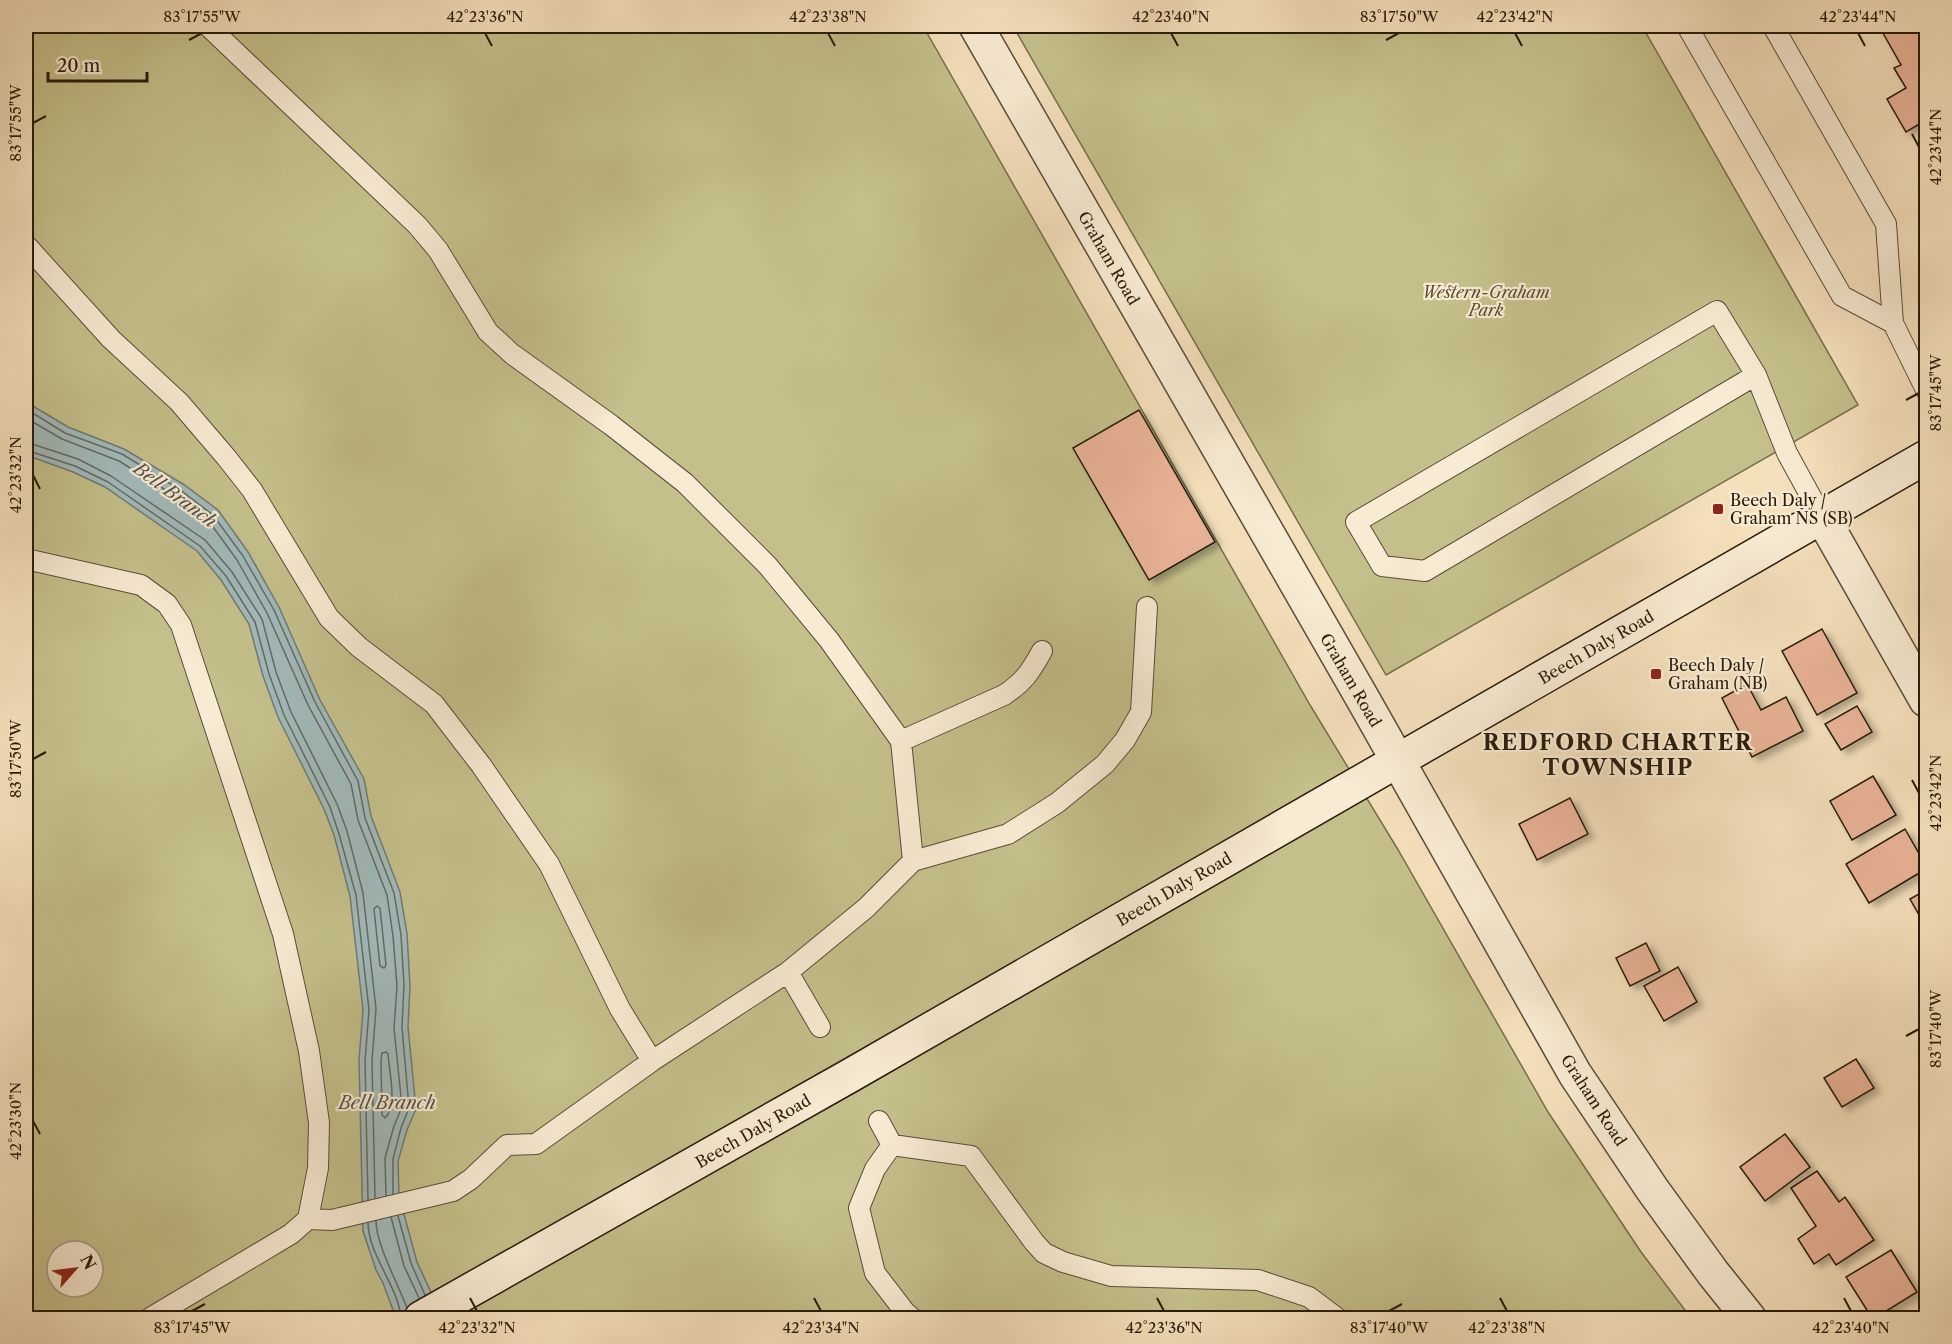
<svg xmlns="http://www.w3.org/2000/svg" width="1952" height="1344" font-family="'Libre Caslon Text',serif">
<defs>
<filter id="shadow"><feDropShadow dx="6" dy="4" stdDeviation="3" flood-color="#0004"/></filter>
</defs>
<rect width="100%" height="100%" fill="#f5e0bc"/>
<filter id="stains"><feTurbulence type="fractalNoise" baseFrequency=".00333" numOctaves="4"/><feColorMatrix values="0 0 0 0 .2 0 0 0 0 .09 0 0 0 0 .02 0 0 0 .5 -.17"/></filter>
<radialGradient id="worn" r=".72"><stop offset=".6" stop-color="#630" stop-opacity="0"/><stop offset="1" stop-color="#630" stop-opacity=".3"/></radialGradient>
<path fill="#c4c08b" stroke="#766e4b" stroke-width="1.5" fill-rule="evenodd" d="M 26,26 L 923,26 L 1310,705 L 1397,848 L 1548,1112 L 1641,1252 L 1691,1318 L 26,1318 ZM 57,1251 L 93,1251 L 93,1287 L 57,1287 Z
M 1013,26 L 1642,26 L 1858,405 L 1386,675 Z"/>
<path fill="#a1babb" stroke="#717a75" stroke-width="1.5" d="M 26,402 L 68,427 L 124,449 L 183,484 L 218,510 L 248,552 L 279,607 L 320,700 L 364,779 L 371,816 L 400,892 L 407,934 L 410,986 L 408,1027 L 416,1109 L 407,1130 L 398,1161 L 399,1196 L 417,1262 L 443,1318 L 396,1318 L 383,1283 L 376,1270 L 363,1231 L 359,1060 L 363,1010 L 350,896 L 334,835 L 324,809 L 278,717 L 263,676 L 249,624 L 221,580 L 197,551 L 105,487 L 73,472 L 26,455 Z"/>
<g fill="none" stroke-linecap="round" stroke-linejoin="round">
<path stroke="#646a63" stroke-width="1.5" d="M 26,409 L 65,433 L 122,454 L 179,489 L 213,515 L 243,556 L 274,610 L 315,702 L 358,781 L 365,818 L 394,893 L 401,935 L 404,985 L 402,1027 L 409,1108 L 401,1128 L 393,1159 L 393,1194
M 26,418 L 62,439 L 119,461 L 175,496 L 208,520 L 237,560 L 267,613 L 308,705 L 351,784 L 358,820 L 387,895 L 393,936 L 397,986 L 394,1028 L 402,1107 L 394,1126 L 385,1158 L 386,1196
M 26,442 L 78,459 L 111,476 L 205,540 L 232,572 L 262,619 L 276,672 L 291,712 L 337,804 L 347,831 L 363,893 L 376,1009 L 372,1061 L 375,1198
M 26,450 L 75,466 L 108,482 L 200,546 L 226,576 L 255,622 L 269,674 L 284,715 L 330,807 L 339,834 L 356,895 L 369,1010 L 365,1061 L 368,1200
M 377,906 L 380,908 L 386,965 L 384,968 L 380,966 L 374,909 Z
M 386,1052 L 388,1054 C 389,1071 398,1106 385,1118 L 382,1115 L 381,1061 L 382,1053 Z
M 398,1216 L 411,1263 L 425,1295
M 391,1217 L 404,1266 L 419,1298
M 376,1221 C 376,1244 398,1284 407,1308
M 368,1223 C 369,1257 398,1285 401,1318"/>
</g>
<path fill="#e9b397" stroke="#281b0b" stroke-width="1.5" filter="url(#shadow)" d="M 1879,26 L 1926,26 L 1926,120 L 1906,132 L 1887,99 L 1906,88 L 1894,68 L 1901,65 Z
M 1139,410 L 1215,542 L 1149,580 L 1073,448 Z
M 1822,629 L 1857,693 L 1817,715 L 1782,651 Z
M 1747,684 L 1761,710 L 1786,697 L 1803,731 L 1752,757 L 1722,698 Z
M 1857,706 L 1872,732 L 1841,750 L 1825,724 Z
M 1873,776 L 1896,815 L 1852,840 L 1830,801 Z
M 1570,798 L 1588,834 L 1537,860 L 1519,824 Z
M 1905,829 L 1926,866 L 1926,869 L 1869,903 L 1846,864 Z
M 1926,890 L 1926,927 L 1910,899 Z
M 1646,943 L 1660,971 L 1630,986 L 1616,958 Z
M 1678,967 L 1697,1002 L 1664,1021 L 1644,986 Z
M 1856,1059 L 1874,1088 L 1842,1107 L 1824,1078 Z
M 1785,1134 L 1810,1167 L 1765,1201 L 1740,1167 Z
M 1817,1171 L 1839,1202 L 1845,1197 L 1874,1240 L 1836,1265 L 1829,1254 L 1814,1264 L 1798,1239 L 1816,1226 L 1791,1188 Z
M 1891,1250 L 1917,1292 L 1875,1318 L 1872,1318 L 1846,1277 Z"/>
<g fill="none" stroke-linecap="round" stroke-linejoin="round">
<g stroke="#5b4c37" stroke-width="22">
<path id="lane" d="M 208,26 L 417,225 L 438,250 L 488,332 L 512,354 L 611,425 L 685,483 L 768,566 L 829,640 L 901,741 L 913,861 L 866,908 L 788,972 L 820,1027
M 1687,26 L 1842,296 L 1893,323
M 1773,26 L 1886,224 L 1893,323 L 1926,390
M 26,245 L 111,339 L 179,402 L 226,457 L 252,490 L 329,618 L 359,647 L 434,704 L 481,765 L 549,864 L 620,1009 L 652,1061
M 1756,375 L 1425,571 L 1382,566 L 1356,522 L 1717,311 L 1756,375 L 1787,453 L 1822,517
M 26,559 L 141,585 L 167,604 L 181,625 L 283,934 L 309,1051 L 319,1123 L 318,1168 L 308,1219 L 332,1220 L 453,1191 L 471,1179 L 507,1145 L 536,1144 L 652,1061 L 788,972
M 901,741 L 1004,695 C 1024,682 1031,671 1042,651
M 913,861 L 1008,834 L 1057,803 L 1105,764 L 1125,740 L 1141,712 L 1147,607
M 879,1121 L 892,1145 L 971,1156 L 1034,1242 L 1044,1253 L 1063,1262 L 1111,1276 L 1258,1280 L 1309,1297 L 1337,1318
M 892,1145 L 875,1169 L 859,1208 L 875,1273 L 905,1312 L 912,1318
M 150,1318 L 291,1234 L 308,1219"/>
</g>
<g stroke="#5b4c37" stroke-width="36">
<path id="street" d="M 976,26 L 1364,701 L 1575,1074 L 1652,1189 L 1713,1273 L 1749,1318
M 1822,517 L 1926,700"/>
</g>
<g stroke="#281b0b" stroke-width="36">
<path id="secondary" d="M 421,1318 L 851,1075 L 1926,457"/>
</g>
<use href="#lane" stroke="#f8ebd3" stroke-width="20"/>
<use href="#street" stroke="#f8ebd3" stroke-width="33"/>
<use href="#secondary" stroke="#f8ebd3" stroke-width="33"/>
</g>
<path fill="none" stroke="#281b0b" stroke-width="2" d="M 485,33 L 492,46M 828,33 L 835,46M 1171,33 L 1178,46M 1515,33 L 1522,46M 1858,33 L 1865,46M 189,40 L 202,33M 1386,40 L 1399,33M 33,123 L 46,116M 1912,134 L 1919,147M 1906,400 L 1919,393M 33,475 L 40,489M 33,759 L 46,752M 1912,780 L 1919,793M 1906,1036 L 1919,1029M 33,1121 L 40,1134M 470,1298 L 477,1311M 814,1298 L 821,1311M 1157,1298 L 1164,1311M 1500,1298 L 1507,1311M 1844,1298 L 1851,1311M 192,1311 L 205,1304M 1389,1311 L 1402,1304"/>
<g fill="#8f2418" stroke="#f8ebd3" stroke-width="2">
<rect x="1712" y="503" width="12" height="12" rx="3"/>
<rect x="1650" y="668" width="12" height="12" rx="3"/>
</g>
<g text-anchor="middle" stroke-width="4.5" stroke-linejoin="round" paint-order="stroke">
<g font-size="16" fill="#281b0b" stroke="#f8ebd3">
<text transform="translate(1109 258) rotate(60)" y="6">Graham Road</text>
<text transform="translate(1596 647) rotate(-30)" y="6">Beech Daly Road</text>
<text transform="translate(1351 680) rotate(60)" y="6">Graham Road</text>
<text transform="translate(1174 889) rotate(-30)" y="6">Beech Daly Road</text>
<text transform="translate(1594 1100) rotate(57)" y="6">Graham Road</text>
<text transform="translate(753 1131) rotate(-30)" y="6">Beech Daly Road</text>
</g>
<g font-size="16" font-style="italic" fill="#574d31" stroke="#f8ebd3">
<text x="1486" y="298">Western-Graham<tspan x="1486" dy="18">Park</tspan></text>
</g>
<g font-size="16" fill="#281b0b" stroke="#f8ebd3" text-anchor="start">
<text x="1730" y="506">Beech Daly /<tspan x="1730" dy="18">Graham NS (SB)</tspan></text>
<text x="1668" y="671">Beech Daly /<tspan x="1668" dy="18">Graham (NB)</tspan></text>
</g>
<g font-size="18" font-style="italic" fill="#525349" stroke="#f8ebd3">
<text transform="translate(175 495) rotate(36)" y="6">Bell Branch</text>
<text x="387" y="1109">Bell Branch</text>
</g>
<g font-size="22" font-weight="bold" letter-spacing="1.5" fill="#281b0b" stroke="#f8ebd3">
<text x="1618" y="750">REDFORD CHARTER<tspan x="1618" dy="25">TOWNSHIP</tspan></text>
</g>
</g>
<rect width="1952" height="1344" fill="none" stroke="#f5e0bc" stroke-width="66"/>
<g transform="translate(75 1269) rotate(62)"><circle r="28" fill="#f8ebd3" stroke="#a59883" stroke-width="1.5"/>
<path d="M0-4.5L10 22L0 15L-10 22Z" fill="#8f2418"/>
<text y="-9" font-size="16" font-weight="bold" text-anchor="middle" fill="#281b0b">N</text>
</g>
<path d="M48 72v9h99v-9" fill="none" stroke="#281b0b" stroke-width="3"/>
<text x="57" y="72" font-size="18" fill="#281b0b" stroke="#f8ebd3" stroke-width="4.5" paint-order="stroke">20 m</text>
<rect x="33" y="33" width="1886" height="1278" fill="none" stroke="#281b0b" stroke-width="2"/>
<g font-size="15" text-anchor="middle" fill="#281b0b">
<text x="202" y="22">83°17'55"W</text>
<text x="485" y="22">42°23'36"N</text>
<text x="828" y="22">42°23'38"N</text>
<text x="1171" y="22">42°23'40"N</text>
<text x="1399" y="22">83°17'50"W</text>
<text x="1515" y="22">42°23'42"N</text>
<text x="1858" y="22">42°23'44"N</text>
<text transform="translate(16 123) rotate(-90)" y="5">83°17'55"W</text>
<text transform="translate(1936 147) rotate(-90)" y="5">42°23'44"N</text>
<text transform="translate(1936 393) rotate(-90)" y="5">83°17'45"W</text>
<text transform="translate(16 475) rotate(-90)" y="5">42°23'32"N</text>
<text transform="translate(16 759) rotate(-90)" y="5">83°17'50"W</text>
<text transform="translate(1936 793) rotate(-90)" y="5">42°23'42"N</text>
<text transform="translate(1936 1029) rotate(-90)" y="5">83°17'40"W</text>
<text transform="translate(16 1121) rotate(-90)" y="5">42°23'30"N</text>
<text x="192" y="1333">83°17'45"W</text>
<text x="477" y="1333">42°23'32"N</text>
<text x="821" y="1333">42°23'34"N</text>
<text x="1164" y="1333">42°23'36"N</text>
<text x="1389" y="1333">83°17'40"W</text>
<text x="1507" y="1333">42°23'38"N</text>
<text x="1851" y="1333">42°23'40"N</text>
</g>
<rect width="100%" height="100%" filter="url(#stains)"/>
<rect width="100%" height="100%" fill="url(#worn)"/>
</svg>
